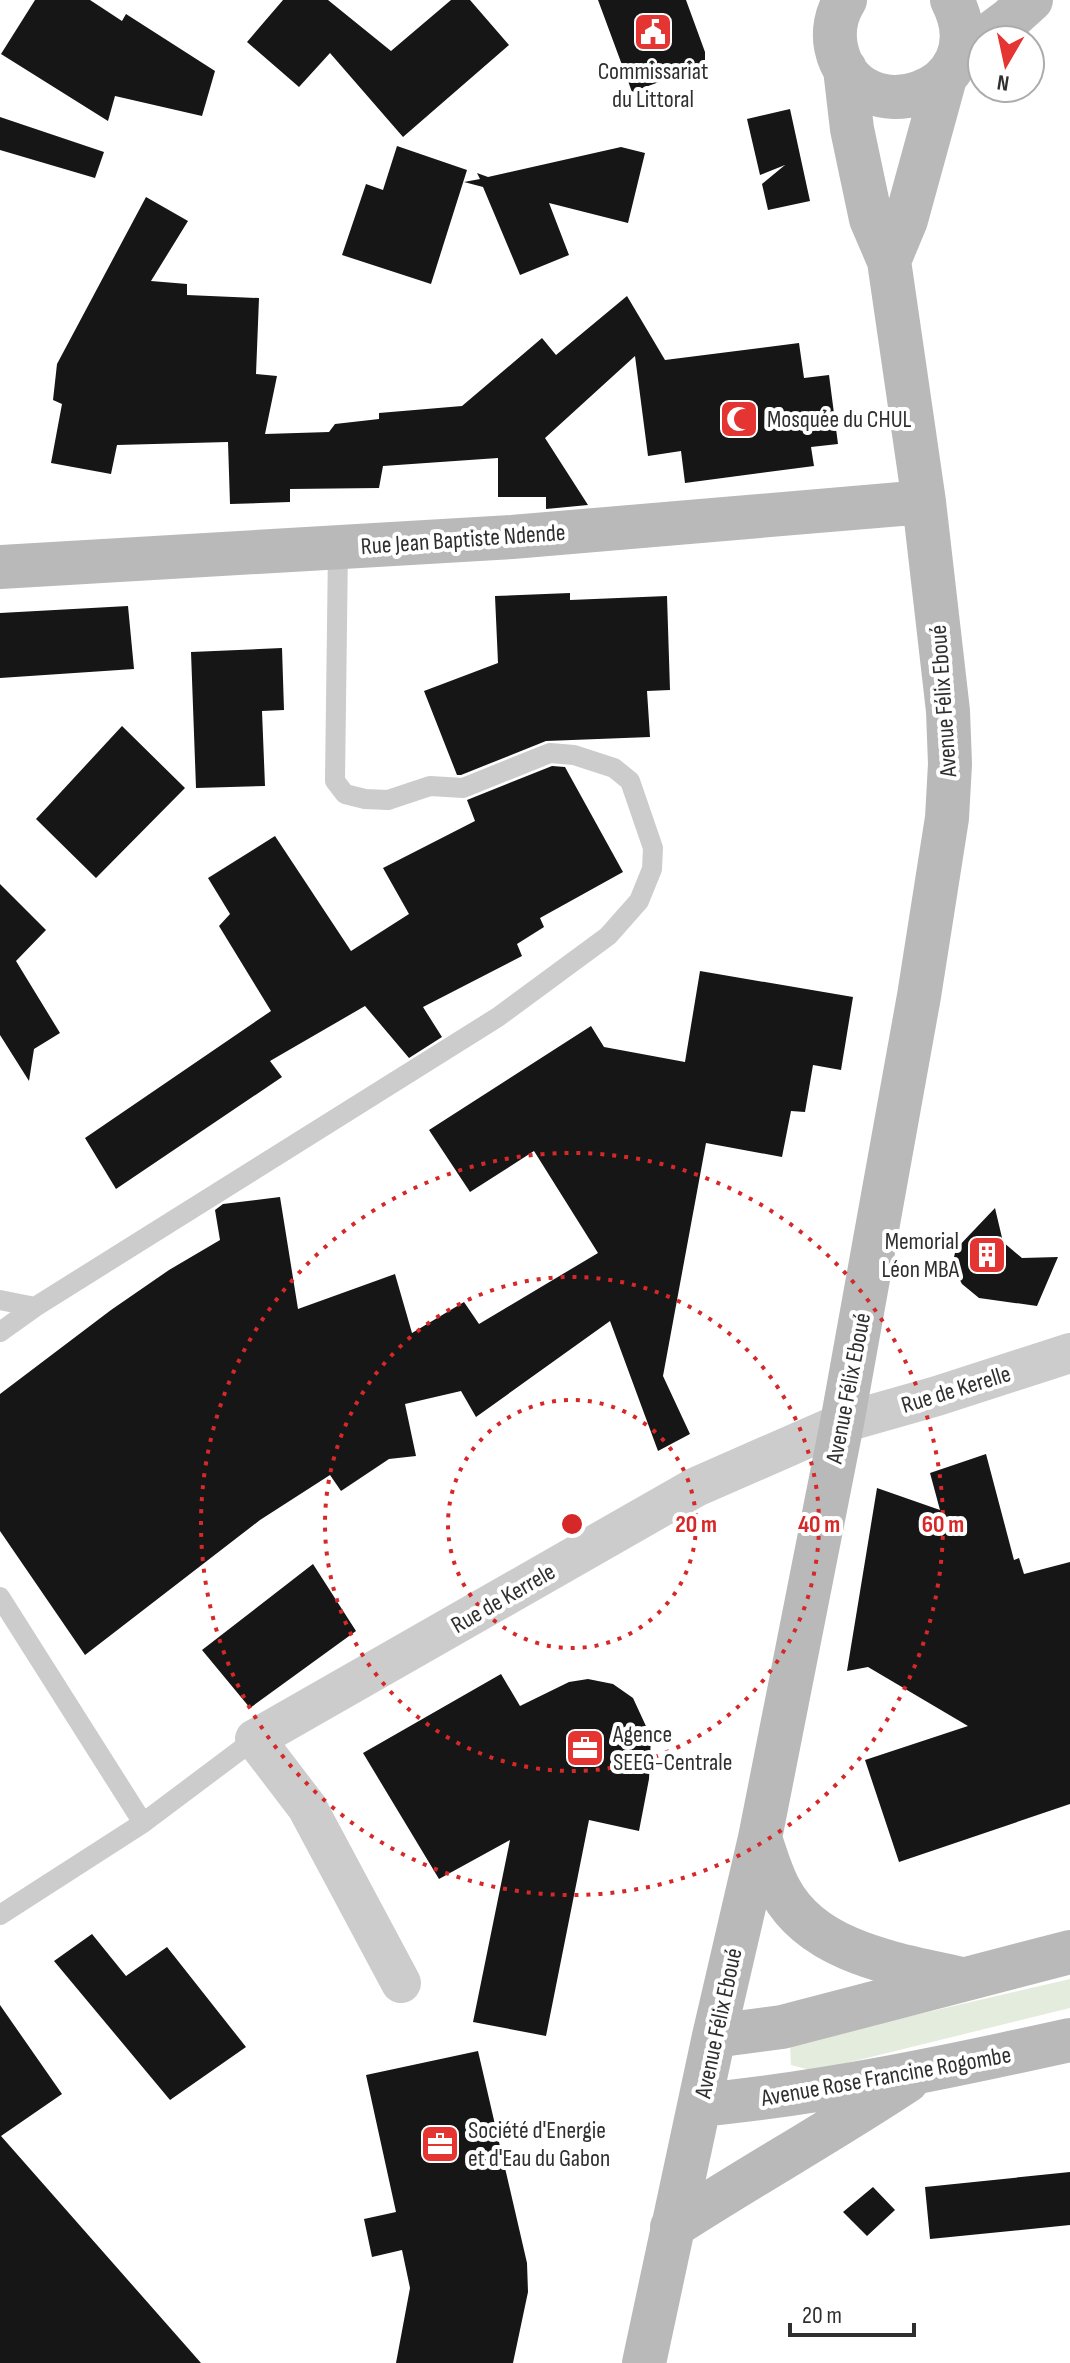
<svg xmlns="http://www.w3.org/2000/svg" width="1070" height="2363" font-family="'Sofia Sans Condensed',sans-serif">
<rect width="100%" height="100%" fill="#fff"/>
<path fill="#e4ecdd" d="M 1070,1979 L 1070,2008 L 814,2071 L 791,2065 L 790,2044 Z"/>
<path fill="#161616" d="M 35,0 L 90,0 L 122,21 L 126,14 L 215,71 L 202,116 L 115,96 L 108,121 L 1,54 Z
M 283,0 L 328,0 L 391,51 L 451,0 L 470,0 L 509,45 L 403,137 L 330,53 L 299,87 L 247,42 Z
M 598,0 L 686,0 L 705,52 L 705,65 L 632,92 Z
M 790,109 L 810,201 L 768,210 L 762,184 L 785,165 L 760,175 L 747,119 Z
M 0,117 L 104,152 L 95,178 L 0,150 Z
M 397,146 L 467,170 L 431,284 L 342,255 L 366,184 L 383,190 Z
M 621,147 L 645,153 L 628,223 L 549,203 L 569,255 L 520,275 L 483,187 L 464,182 L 480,179 L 477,173 L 488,177 Z
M 146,197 L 188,221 L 151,281 L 187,284 L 187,295 L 259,298 L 256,374 L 277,376 L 265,434 L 329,432 L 335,424 L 379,419 L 379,413 L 462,406 L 542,338 L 556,355 L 627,296 L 665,360 L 799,343 L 804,378 L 829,375 L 838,444 L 811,447 L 814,466 L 685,483 L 681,451 L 648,456 L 635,356 L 545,438 L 588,505 L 546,509 L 546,497 L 498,497 L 498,458 L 383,466 L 379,488 L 290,489 L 290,502 L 230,504 L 228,442 L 117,445 L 111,474 L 51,463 L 62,404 L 53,400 L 57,364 Z
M 570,593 L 570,600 L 667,596 L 670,690 L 647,691 L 650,737 L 546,741 L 461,775 L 457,775 L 424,691 L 498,663 L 495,596 Z
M 128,606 L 134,669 L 0,678 L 0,613 Z
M 282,648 L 284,710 L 262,711 L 265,786 L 196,788 L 191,652 Z
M 122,726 L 185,788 L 96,878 L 36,819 Z
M 552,766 L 565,767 L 623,872 L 540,918 L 544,927 L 517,944 L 522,956 L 423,1007 L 442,1037 L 409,1058 L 365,1006 L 270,1061 L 282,1077 L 116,1189 L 85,1138 L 271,1011 L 219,926 L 230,914 L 208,878 L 275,836 L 351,951 L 409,914 L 383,868 L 475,821 L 467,800 Z
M 0,884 L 46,930 L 16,961 L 60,1033 L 34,1049 L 29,1081 L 0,1035 Z
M 700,971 L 853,997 L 841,1070 L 813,1065 L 805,1112 L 791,1111 L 782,1157 L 706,1143 L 663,1376 L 690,1434 L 658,1451 L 610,1321 L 476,1417 L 461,1391 L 405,1404 L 416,1456 L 389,1459 L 341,1491 L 330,1475 L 260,1520 L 85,1655 L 0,1531 L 0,1394 L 111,1310 L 169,1270 L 220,1240 L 215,1210 L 223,1204 L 280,1197 L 298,1309 L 395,1274 L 412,1333 L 464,1302 L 479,1324 L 598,1253 L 534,1151 L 470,1192 L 429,1130 L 591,1026 L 604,1047 L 685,1062 Z
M 995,1208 L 1003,1242 L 1022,1258 L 1058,1257 L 1037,1306 L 979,1298 L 962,1284 L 952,1265 L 956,1249 Z
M 986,1454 L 1014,1560 L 1019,1558 L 1024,1574 L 1070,1562 L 1070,1804 L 899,1862 L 865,1760 L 968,1726 L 868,1667 L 847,1671 L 877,1488 L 940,1510 L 930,1473 Z
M 313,1564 L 356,1631 L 250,1708 L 202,1650 Z
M 501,1674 L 520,1706 L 569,1682 L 588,1679 L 613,1684 L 633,1698 L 651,1737 L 649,1779 L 639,1831 L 589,1820 L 546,2036 L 473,2022 L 510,1840 L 439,1879 L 363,1753 Z
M 92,1934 L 126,1976 L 167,1947 L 246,2047 L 170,2100 L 54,1961 Z
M 0,2005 L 62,2094 L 1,2136 L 201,2363 L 0,2363 Z
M 478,2051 L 527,2263 L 528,2292 L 513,2363 L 396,2363 L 410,2288 L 402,2250 L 372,2257 L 364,2219 L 396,2212 L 366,2075 Z
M 1070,2172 L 1070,2225 L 930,2239 L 925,2187 Z
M 873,2187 L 895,2210 L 867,2236 L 843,2212 Z"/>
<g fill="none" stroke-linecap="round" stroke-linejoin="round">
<path stroke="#ccc" stroke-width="20" d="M 0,1300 L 35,1307
M 0,1332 L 35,1307 L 498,1017 L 608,936 L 639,901 L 652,869 L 653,848 L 630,781 L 614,768 L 574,755 L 550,753 L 463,788 L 430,786 L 388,800 L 365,799 L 345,794 L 335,781 L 338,548
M 0,1597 L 143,1823
M 0,1915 L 143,1823 L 255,1739"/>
<path stroke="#ccc" stroke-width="40" d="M 401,1983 L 307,1807 L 255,1739 L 696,1487 L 842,1423 L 937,1396 L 1070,1353"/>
<path stroke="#b9b9b9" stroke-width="44" d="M 845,0 C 836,14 833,31 836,47 C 855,138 1000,94 952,0
M 982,40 L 1010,19 L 1031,0
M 889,261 L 906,220 L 945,78
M 0,567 L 512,537 L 924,502
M 760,1838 C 766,1855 771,1874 780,1890 C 813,1952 895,1964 957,1978
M 714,2036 L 782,2027 L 1070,1952
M 700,2105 C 825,2093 948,2067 1070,2040
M 672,2227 C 749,2177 830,2132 907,2081
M 644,2363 L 714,2036 L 760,1838 L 842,1423 L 919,996 L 947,818 L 950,764 L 948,711 L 924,502 L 889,261 L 871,219 L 852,129 L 845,69"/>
</g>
<g fill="none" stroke="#d62828" stroke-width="4" stroke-dasharray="4 8">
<circle cx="572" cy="1524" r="124"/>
<circle cx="572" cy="1524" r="247"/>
<circle cx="572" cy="1524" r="371"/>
</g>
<defs>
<g id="civic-square" transform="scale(2)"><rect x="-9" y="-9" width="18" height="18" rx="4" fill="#e53533" stroke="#fff"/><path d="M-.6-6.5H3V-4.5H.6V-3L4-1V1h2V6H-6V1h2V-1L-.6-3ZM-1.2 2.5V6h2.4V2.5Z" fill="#fff"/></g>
<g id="mosque-square" transform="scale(2)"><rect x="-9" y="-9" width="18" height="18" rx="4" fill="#e53533" stroke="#fff"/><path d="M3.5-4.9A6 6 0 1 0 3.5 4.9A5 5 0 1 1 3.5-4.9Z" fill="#fff"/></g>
<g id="building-square" transform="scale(2)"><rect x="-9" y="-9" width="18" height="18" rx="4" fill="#e53533" stroke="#fff"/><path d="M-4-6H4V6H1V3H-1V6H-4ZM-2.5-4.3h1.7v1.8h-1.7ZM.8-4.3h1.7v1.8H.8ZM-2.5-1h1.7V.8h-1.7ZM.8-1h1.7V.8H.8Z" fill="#fff"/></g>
<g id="office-square" transform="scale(2)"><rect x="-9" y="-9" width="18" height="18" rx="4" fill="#e53533" stroke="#fff"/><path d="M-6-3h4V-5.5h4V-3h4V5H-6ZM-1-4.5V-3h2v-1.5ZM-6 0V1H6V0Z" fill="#fff"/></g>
</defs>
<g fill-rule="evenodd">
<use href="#civic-square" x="653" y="32"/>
<use href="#mosque-square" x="739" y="419"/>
<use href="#building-square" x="987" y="1255"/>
<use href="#office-square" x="585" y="1748"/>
<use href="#office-square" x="440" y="2144"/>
</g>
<g text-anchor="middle" stroke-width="8" stroke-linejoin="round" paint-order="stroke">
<g font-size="24" fill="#2f2f2f" stroke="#fff" text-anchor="start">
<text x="653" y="79" text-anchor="middle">Commissariat<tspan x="653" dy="28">du Littoral</tspan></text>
<text x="767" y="427">Mosquée du CHUL</text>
<text x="959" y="1249" text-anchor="end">Memorial<tspan x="959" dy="28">Léon MBA</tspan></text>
<text x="613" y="1742">Agence<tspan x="613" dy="28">SEEG-Centrale</tspan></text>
<text x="468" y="2138">Société d'Energie<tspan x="468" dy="28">et d'Eau du Gabon</tspan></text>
</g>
<g font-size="24" fill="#2f2f2f" stroke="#fff">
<text transform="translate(463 539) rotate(-4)" y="8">Rue Jean Baptiste Ndende</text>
<text transform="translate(943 701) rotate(-94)" y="8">Avenue Félix Eboué</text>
<text transform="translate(848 1388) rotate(-79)" y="8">Avenue Félix Eboué</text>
<text transform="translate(956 1389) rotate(-17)" y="8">Rue de Kerelle</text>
<text transform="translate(503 1598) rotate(-30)" y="8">Rue de Kerrele</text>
<text transform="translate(718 2023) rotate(-78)" y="8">Avenue Félix Eboué</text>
<text transform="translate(886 2076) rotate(-10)" y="8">Avenue Rose Francine Rogombe</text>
</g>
</g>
<circle cx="572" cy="1524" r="12" fill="#d62828" stroke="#fff" stroke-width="4"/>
<g font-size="24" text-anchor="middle" font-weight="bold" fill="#d62828" stroke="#fff" stroke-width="8" stroke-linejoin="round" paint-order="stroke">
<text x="696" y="1532">20 m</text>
<text x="819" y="1532">40 m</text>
<text x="943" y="1532">60 m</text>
</g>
<g transform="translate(1006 64) rotate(189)"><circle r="38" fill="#ffffff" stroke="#acacac" stroke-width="2"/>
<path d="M0-6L14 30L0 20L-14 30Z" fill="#e53533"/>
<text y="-12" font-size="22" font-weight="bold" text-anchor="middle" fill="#2f2f2f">N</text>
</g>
<path d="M790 2323v12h124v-12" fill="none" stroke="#2f2f2f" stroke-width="4"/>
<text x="802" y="2323" font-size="24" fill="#2f2f2f" stroke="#ffffff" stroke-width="6" paint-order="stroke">20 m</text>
</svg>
